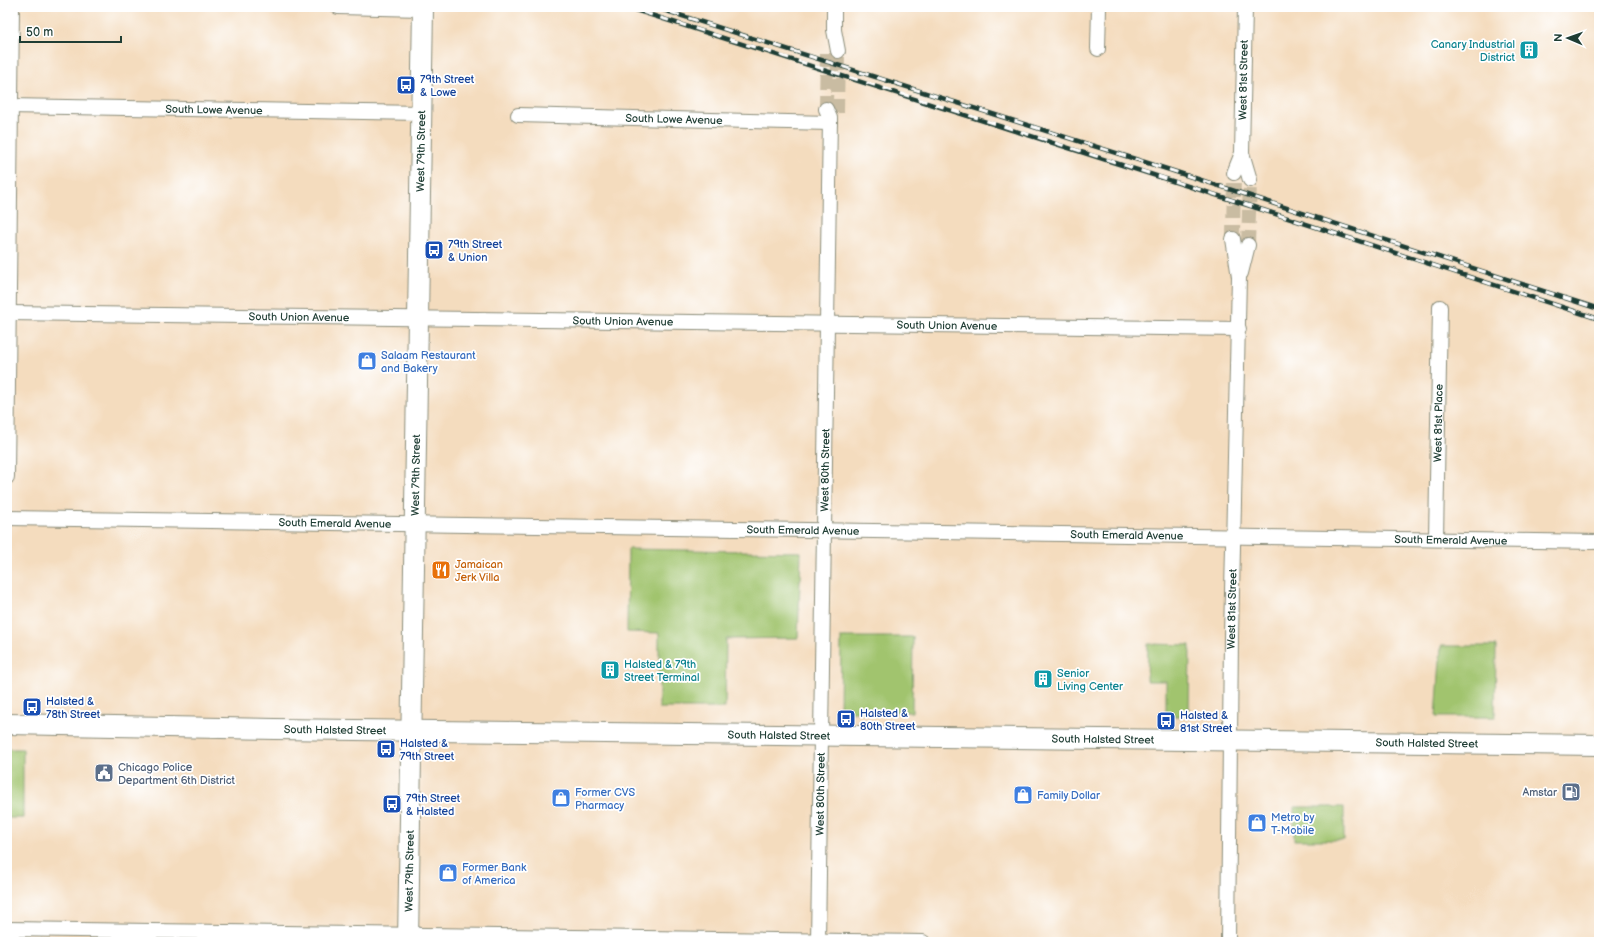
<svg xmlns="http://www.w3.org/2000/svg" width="1606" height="949" font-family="'Balsamiq Sans',sans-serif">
<rect width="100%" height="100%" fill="#fff"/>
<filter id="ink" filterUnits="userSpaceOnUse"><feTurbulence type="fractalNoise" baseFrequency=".025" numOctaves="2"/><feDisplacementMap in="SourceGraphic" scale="8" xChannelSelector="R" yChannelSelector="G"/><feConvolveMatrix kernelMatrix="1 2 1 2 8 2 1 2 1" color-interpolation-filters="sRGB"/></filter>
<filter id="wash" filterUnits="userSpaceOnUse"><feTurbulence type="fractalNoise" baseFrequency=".012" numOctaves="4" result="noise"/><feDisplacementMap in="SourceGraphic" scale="16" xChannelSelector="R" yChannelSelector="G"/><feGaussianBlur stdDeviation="0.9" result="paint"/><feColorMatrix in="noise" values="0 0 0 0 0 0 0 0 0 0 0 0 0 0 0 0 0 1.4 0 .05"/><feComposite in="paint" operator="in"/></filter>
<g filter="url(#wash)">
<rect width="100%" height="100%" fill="#f4dcbe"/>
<path fill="#a1c46e" stroke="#608051" d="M 628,549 L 801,552 L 798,638 L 726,639 L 725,708 L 659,708 L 659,633 L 627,632 Z
M 841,637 L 913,637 L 912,712 L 840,712 Z
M 1148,644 L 1190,645 L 1189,716 L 1166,716 L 1166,681 L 1147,681 Z
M 1441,646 L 1496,646 L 1495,717 L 1436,717 Z
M 7,749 L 23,749 L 23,818 L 7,818 Z
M 1294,807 L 1344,807 L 1344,840 L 1294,840 Z"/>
</g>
<g filter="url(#ink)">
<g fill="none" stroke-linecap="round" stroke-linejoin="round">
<path stroke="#c9bca2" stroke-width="14" stroke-dasharray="14 7" stroke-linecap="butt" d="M 826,109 L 827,47
M 837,113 L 838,51
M 1233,239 L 1234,173
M 1248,245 L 1250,180"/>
<g stroke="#8a8c79" stroke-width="16">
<g id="minor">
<path d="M 338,7 L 423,9"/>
<path d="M 834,7 L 834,30 L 838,51"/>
<path d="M 1245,7 L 1242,153 L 1250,180"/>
<path d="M 1098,49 L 1099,7"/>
<path id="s1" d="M 7,106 L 421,113"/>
<path id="s2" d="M 518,115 L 830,123"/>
<path d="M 1234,173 L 1242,153"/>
<path d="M 1241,273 L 1248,245"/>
<path id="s3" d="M 7,313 L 1239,329"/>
<path d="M 7,477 L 12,7"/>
<path id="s4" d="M 7,518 L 1599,542"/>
<path id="s5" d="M 1436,539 L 1440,307"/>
<path d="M 7,929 L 923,942"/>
<path id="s6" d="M 818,942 L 830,118 L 826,109"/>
<path id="s7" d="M 1228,942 L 1231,637 L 1239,277 L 1233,239"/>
</g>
</g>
<g stroke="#8a8c79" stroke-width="22">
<g id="secondary">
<path id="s8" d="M 7,724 L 275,729 L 1599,745"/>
<path id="s9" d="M 408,942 L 423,7"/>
</g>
</g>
<use href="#minor" stroke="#fff" stroke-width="14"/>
<use href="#secondary" stroke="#fff" stroke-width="20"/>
<g stroke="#1f3d34" stroke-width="4.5">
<path id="rail" d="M 626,7 C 951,108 1275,214 1599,319
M 654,7 L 1170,170 L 1599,309"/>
</g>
<use href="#rail" stroke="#fff" stroke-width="3" stroke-dasharray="9" stroke-linecap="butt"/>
</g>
</g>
<defs>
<g id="building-square" transform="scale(1)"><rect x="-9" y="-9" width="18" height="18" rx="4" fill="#0f9aa8" stroke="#fff"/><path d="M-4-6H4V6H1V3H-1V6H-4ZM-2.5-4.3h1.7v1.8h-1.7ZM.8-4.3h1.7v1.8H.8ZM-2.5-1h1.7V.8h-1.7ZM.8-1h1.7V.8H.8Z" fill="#fff"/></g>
<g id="bus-square" transform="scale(1)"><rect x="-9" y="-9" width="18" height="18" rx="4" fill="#1a4fb4" stroke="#fff"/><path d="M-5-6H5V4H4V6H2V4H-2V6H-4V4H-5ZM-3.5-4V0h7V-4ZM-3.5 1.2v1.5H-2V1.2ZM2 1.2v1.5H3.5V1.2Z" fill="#fff"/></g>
<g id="shop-square" transform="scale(1)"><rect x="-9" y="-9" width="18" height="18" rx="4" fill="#3f7fe0" stroke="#fff"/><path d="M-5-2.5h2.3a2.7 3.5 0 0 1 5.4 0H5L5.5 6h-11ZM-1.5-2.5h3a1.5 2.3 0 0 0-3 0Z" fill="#fff"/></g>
<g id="restaurant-square" transform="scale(1)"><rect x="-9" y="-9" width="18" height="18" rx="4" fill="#e8710a" stroke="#fff"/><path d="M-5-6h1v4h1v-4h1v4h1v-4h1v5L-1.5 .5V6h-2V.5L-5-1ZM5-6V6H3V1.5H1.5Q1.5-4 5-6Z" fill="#fff"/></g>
<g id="civic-square" transform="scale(1)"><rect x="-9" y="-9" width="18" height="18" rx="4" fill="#5c6f8a" stroke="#fff"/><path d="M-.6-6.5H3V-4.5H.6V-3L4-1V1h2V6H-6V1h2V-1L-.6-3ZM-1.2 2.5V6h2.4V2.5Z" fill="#fff"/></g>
<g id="fuel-square" transform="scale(1)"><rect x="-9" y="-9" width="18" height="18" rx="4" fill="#5c6f8a" stroke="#fff"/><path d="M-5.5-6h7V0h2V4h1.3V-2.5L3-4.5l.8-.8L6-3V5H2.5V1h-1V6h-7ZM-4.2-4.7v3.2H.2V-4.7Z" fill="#fff"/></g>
</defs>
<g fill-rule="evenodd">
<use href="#building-square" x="1529" y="50"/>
<use href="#bus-square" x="406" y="85"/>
<use href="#bus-square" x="434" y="250"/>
<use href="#shop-square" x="367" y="361"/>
<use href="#restaurant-square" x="441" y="570"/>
<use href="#building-square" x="610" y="670"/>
<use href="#building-square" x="1043" y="679"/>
<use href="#bus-square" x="32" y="707"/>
<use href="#bus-square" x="846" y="719"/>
<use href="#bus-square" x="1166" y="721"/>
<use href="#bus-square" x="386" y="749"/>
<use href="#civic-square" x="104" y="773"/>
<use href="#fuel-square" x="1571" y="792"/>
<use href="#shop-square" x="1023" y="795"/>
<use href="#shop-square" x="561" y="798"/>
<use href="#bus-square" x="392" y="804"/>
<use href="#shop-square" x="1257" y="823"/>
<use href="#shop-square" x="448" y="873"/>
</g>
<g text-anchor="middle" stroke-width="3.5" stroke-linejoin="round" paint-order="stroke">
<g font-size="11" fill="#0d838f" stroke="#fff" text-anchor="start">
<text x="1515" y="48" text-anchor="end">Canary Industrial<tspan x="1515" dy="13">District</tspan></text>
<text x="624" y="668">Halsted &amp; 79th<tspan x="624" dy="13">Street Terminal</tspan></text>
<text x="1057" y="677">Senior<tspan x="1057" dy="13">Living Center</tspan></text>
</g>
<g font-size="11" fill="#164399" stroke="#fff" text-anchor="start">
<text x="420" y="83">79th Street<tspan x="420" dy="13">&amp; Lowe</tspan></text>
<text x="448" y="248">79th Street<tspan x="448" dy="13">&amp; Union</tspan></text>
<text x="46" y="705">Halsted &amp;<tspan x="46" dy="13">78th Street</tspan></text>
<text x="860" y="717">Halsted &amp;<tspan x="860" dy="13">80th Street</tspan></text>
<text x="1180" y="719">Halsted &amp;<tspan x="1180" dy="13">81st Street</tspan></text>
<text x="400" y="747">Halsted &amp;<tspan x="400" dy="13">79th Street</tspan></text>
<text x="406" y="802">79th Street<tspan x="406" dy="13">&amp; Halsted</tspan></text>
</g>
<g font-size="11" fill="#1f3d34" stroke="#fff">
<text transform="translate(1243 80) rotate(-89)" y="4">West 81st Street</text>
<text dy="4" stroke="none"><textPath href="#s1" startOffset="207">South Lowe Avenue</textPath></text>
<text dy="4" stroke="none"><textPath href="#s2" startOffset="156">South Lowe Avenue</textPath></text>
<text dy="4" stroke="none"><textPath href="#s9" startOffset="791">West 79th Street</textPath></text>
<text dy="4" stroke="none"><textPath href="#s3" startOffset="292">South Union Avenue</textPath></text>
<text dy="4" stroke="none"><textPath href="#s3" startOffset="616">South Union Avenue</textPath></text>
<text dy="4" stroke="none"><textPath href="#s3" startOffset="940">South Union Avenue</textPath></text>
<text dy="4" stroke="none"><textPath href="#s5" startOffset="116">West 81st Place</textPath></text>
<text dy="4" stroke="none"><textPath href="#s6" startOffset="472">West 80th Street</textPath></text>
<text dy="4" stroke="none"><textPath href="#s9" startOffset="467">West 79th Street</textPath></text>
<text dy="4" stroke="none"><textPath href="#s4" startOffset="328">South Emerald Avenue</textPath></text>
<text dy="4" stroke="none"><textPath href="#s4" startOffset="796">South Emerald Avenue</textPath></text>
<text dy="4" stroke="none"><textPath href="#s4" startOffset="1120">South Emerald Avenue</textPath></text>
<text dy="4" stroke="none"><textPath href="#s4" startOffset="1444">South Emerald Avenue</textPath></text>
<text dy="4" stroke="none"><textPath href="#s7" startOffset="333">West 81st Street</textPath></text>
<text dy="4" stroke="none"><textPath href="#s8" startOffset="328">South Halsted Street</textPath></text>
<text dy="4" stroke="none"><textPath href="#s8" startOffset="772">South Halsted Street</textPath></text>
<text dy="4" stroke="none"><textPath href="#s8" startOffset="1096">South Halsted Street</textPath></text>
<text dy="4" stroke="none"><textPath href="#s8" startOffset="1420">South Halsted Street</textPath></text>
<text dy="4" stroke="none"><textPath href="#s6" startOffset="148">West 80th Street</textPath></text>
<text dy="4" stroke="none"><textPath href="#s9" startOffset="71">West 79th Street</textPath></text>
</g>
<g font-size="11" fill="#366cbe" stroke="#fff" text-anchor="start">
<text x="381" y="359">Salaam Restaurant<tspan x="381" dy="13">and Bakery</tspan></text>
<text x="575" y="796">Former CVS<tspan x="575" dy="13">Pharmacy</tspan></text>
<text x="1037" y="799">Family Dollar</text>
<text x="1271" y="821">Metro by<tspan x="1271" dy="13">T-Mobile</tspan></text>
<text x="462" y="871">Former Bank<tspan x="462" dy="13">of America</tspan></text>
</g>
<g font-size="11" fill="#c56008" stroke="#fff" text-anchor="start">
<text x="455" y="568">Jamaican<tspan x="455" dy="13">Jerk Villa</tspan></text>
</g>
<g font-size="11" fill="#4e5e75" stroke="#fff" text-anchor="start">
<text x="118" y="771">Chicago Police<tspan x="118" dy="13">Department 6th District</tspan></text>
<text x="1557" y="796" text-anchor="end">Amstar</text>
</g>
</g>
<rect width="1606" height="949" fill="none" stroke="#fff" stroke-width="24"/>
<g transform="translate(1568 38) rotate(272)" stroke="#ffffff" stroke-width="3" paint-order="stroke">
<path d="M0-3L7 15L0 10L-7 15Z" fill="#1f3d34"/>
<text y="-6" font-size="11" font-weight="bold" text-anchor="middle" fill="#1f3d34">N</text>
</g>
<path d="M20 36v6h101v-6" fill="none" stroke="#1f3d34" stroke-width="2"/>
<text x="26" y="36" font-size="12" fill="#1f3d34" stroke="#ffffff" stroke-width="3" paint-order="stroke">50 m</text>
</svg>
